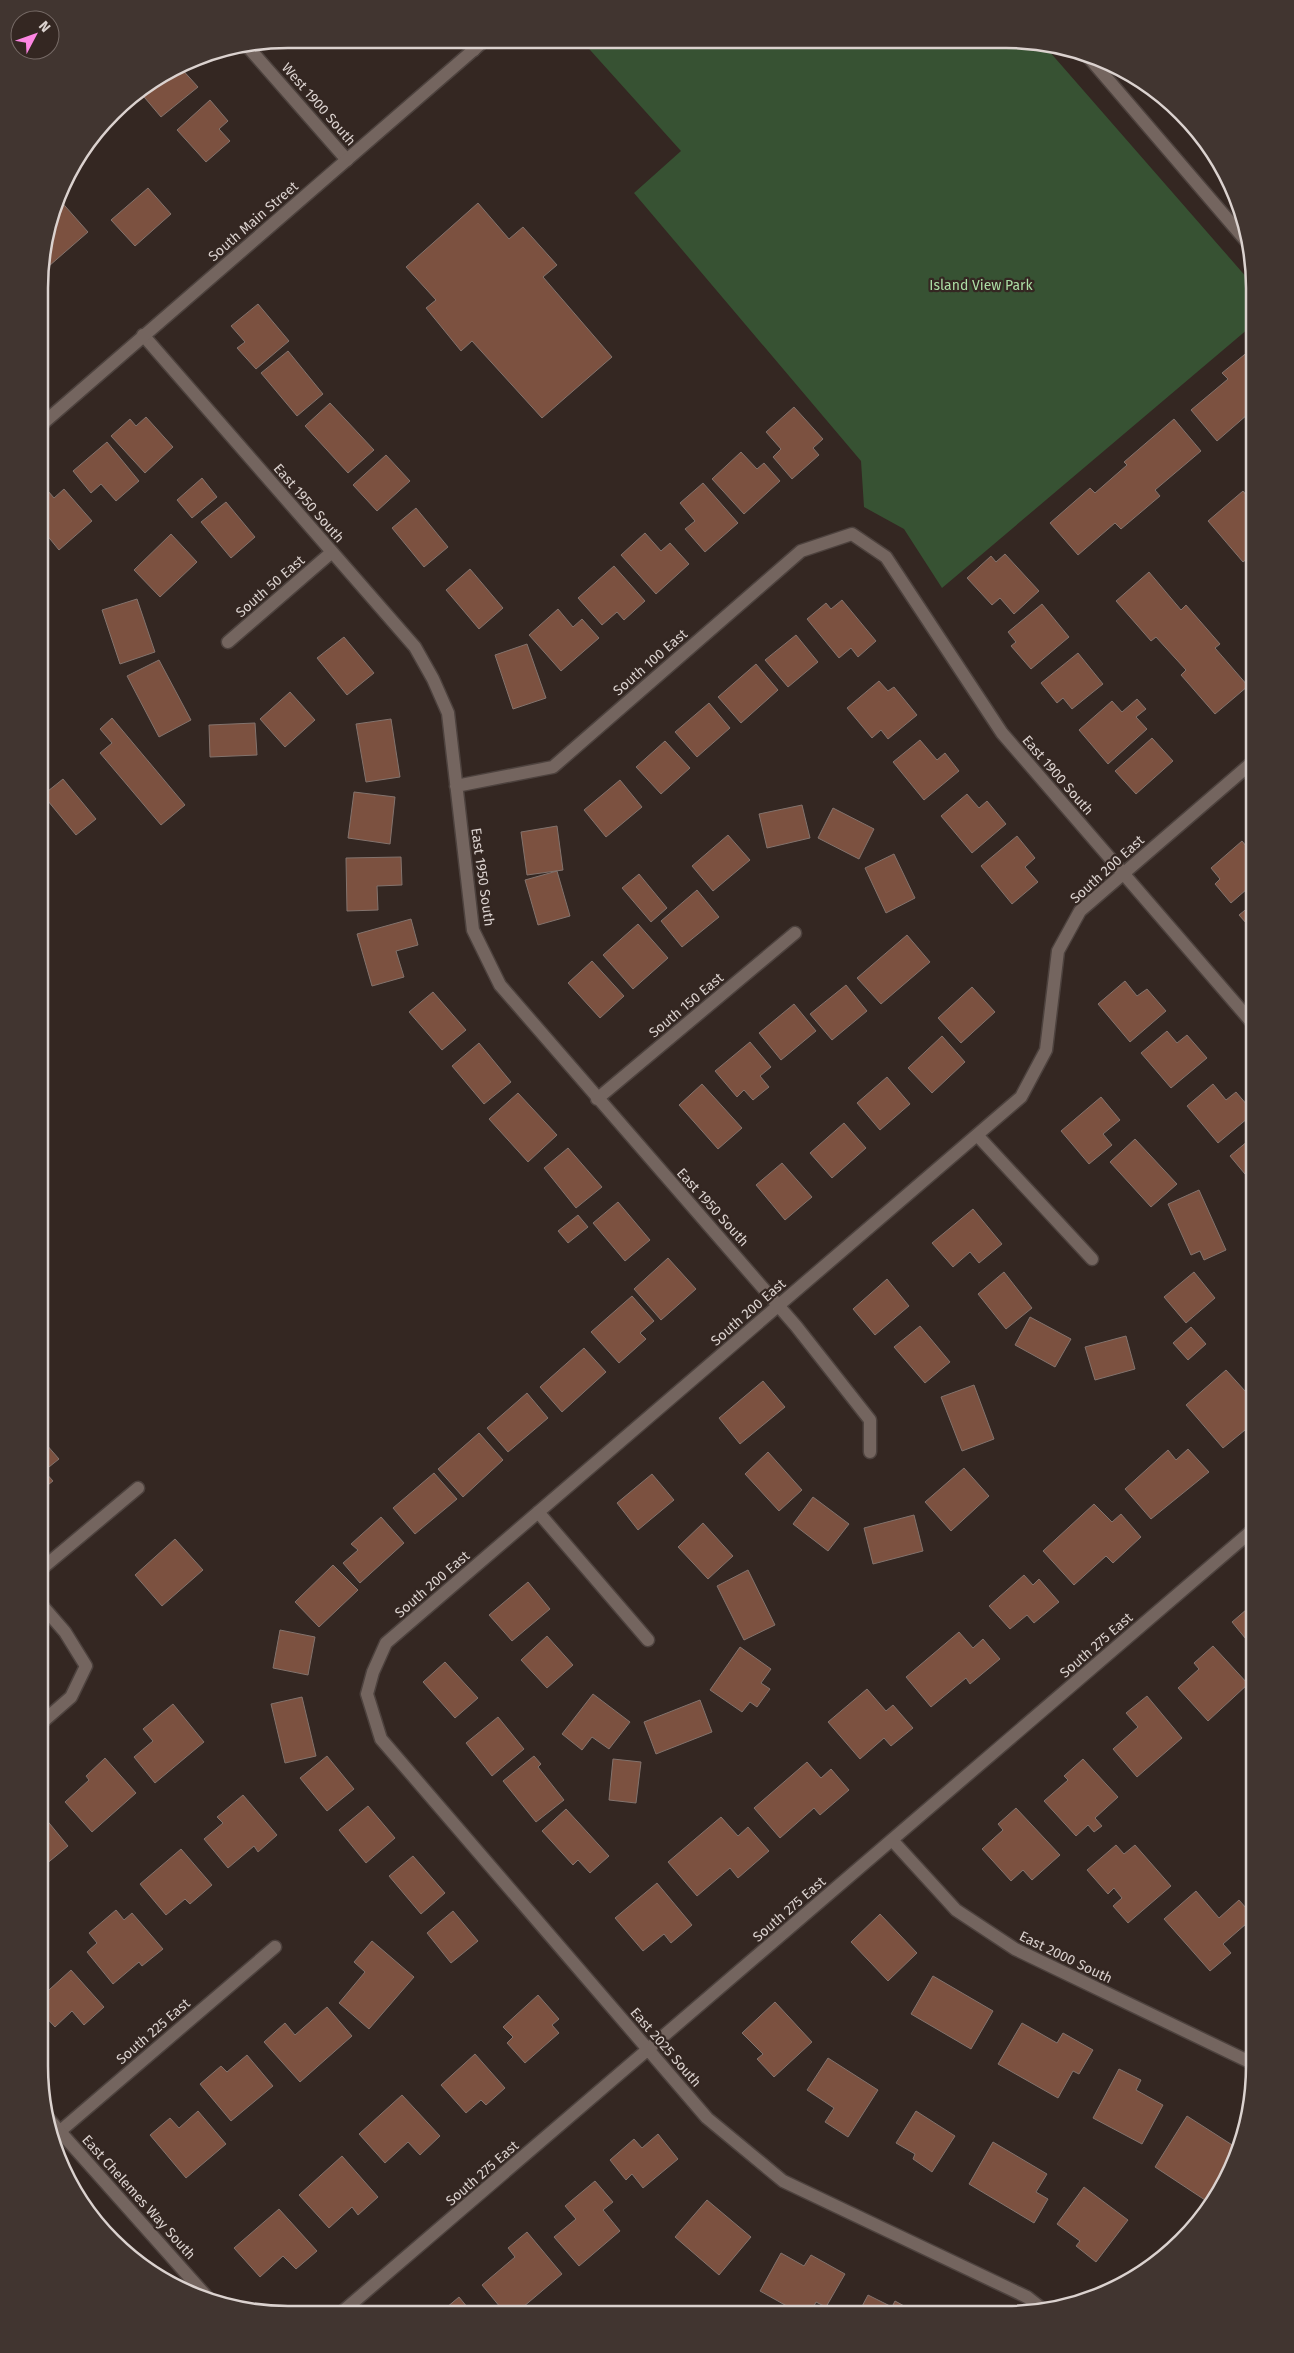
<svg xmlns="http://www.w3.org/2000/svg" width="1294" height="2353" font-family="'Fira Sans',sans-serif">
<rect width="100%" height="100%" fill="#342722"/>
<path fill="#375233" d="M 582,41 L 1042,43 L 1255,287 L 1255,323 L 942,588 L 904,529 L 864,507 L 861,461 L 634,193 L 681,151 Z"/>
<path fill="#7c5140" stroke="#83736d" d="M 180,67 L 198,87 L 161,117 L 139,91 L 168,73 L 170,75 Z
M 210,100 L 228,121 L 219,129 L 230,141 L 206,162 L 177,130 Z
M 148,188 L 171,214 L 135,246 L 111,220 Z
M 58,198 L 88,232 L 41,273 L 41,255 Z
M 478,203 L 509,239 L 523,227 L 557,265 L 543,277 L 612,357 L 542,418 L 472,341 L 461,351 L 426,308 L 436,300 L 406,267 Z
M 258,304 L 289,341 L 256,369 L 237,348 L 245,342 L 231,326 Z
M 1255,346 L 1255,408 L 1217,441 L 1191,410 L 1228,379 L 1222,373 Z
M 288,351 L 323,394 L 297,416 L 261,373 Z
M 330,403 L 374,450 L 348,473 L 305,426 Z
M 794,407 L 823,439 L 813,448 L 819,455 L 792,479 L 773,457 L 781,449 L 766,432 Z
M 146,417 L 173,447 L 145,473 L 111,436 L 130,419 L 136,426 Z
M 1174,419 L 1201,451 L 1155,490 L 1160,496 L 1121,529 L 1115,523 L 1078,555 L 1050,523 L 1090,488 L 1095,493 L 1127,465 L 1124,462 Z
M 107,442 L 139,481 L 116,501 L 101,484 L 91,493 L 73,471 Z
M 741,452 L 757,469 L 764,463 L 780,481 L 744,514 L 712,479 Z
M 386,455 L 410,481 L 377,511 L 353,485 Z
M 202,478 L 217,497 L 192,518 L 177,500 Z
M 703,483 L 738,523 L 705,552 L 685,529 L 695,521 L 680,503 Z
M 64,489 L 92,521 L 59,550 L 41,528 L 41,498 L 48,491 L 54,498 Z
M 1243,491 L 1255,506 L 1255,567 L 1248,558 L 1243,562 L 1208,521 Z
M 226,502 L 255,537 L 231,558 L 201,522 Z
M 416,508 L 448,547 L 424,567 L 392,528 Z
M 645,533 L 661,551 L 670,543 L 689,564 L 656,594 L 621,555 Z
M 171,534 L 197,562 L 160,597 L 134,570 Z
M 1005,554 L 1039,591 L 1014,614 L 1000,598 L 992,605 L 967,578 L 991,556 L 996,562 Z
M 614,566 L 645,601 L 624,620 L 617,612 L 602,625 L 578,598 Z
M 470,569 L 503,608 L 479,629 L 446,590 Z
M 1149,572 L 1181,610 L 1186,605 L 1220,644 L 1215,648 L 1248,686 L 1215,714 L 1181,675 L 1186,670 L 1156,637 L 1151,641 L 1116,601 Z
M 137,599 L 155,652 L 120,664 L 102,610 Z
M 842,600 L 876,641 L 858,657 L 851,648 L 839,658 L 807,619 L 826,603 L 831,609 Z
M 1042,604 L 1069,637 L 1031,669 L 1011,646 L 1016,642 L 1008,632 Z
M 558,609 L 573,627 L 582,619 L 599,638 L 561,671 L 529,635 Z
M 796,635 L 818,662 L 788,687 L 765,660 Z
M 344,637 L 374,673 L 347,695 L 317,658 Z
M 527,644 L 546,698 L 513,709 L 495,655 Z
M 1078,653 L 1103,684 L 1072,709 L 1063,698 L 1057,703 L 1041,683 Z
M 159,660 L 191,720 L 159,737 L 127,676 Z
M 756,664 L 778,690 L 741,723 L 718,697 Z
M 879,681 L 888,691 L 894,687 L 917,715 L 888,739 L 881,730 L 872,738 L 847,708 Z
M 290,692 L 315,720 L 285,747 L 260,719 Z
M 1137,699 L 1146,709 L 1136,717 L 1147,729 L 1108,764 L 1079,730 L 1112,701 L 1122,712 Z
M 709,703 L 730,728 L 697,757 L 675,732 Z
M 112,718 L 185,805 L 161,825 L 100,753 L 112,743 L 100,729 Z
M 391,719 L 400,777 L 366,782 L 356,724 Z
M 255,723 L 257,755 L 210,757 L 209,725 Z
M 1152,738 L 1173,761 L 1136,794 L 1115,771 Z
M 920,740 L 937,760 L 945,753 L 959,771 L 924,800 L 893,762 Z
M 665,741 L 690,768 L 661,794 L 636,767 Z
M 63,779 L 96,819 L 76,835 L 43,795 Z
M 620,780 L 642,807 L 606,837 L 584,810 Z
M 354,792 L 395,797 L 390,844 L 348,838 Z
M 967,794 L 979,808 L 987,801 L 1006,824 L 972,853 L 941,816 Z
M 802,805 L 810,838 L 767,848 L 759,814 Z
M 833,808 L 874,829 L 859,859 L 818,838 Z
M 557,826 L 563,870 L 527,875 L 521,832 Z
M 728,835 L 750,860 L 713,891 L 692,866 Z
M 1017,836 L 1035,858 L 1025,867 L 1038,882 L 1012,904 L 981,866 Z
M 1242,841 L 1255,857 L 1255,882 L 1231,903 L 1215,884 L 1220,879 L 1211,868 Z
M 894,854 L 915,898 L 886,913 L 865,868 Z
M 401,857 L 402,885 L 377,886 L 378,910 L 347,911 L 346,858 Z
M 557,871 L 570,916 L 538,925 L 525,880 Z
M 639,874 L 667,908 L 651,922 L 622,888 Z
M 697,890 L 719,917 L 682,947 L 661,921 Z
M 1255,902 L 1255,933 L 1239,915 Z
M 411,919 L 418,945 L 396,951 L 404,977 L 372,986 L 357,934 Z
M 638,924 L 668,958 L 633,989 L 603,955 Z
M 907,935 L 930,962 L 881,1004 L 857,978 Z
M 592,961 L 624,996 L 600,1018 L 568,983 Z
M 1125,981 L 1137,996 L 1147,989 L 1166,1011 L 1130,1042 L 1098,1004 Z
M 846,985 L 867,1011 L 832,1040 L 810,1014 Z
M 972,987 L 995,1012 L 961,1043 L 938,1018 Z
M 433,992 L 466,1030 L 442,1050 L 409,1012 Z
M 794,1004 L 816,1031 L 781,1060 L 759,1033 Z
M 1167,1031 L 1177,1043 L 1187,1035 L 1207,1058 L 1171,1088 L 1141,1053 Z
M 942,1036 L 965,1062 L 932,1093 L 908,1068 Z
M 750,1042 L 771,1067 L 760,1076 L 769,1087 L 753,1100 L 744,1090 L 737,1097 L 715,1071 Z
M 479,1043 L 511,1082 L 484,1104 L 452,1066 Z
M 887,1077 L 910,1104 L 880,1130 L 857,1103 Z
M 702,1084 L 742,1128 L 718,1149 L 679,1105 Z
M 1213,1084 L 1226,1100 L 1236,1092 L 1254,1113 L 1218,1143 L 1187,1106 Z
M 518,1093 L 557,1135 L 528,1162 L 489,1119 Z
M 1101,1097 L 1120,1120 L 1103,1134 L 1112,1145 L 1089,1164 L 1061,1131 Z
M 844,1123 L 866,1148 L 832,1178 L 810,1153 Z
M 1255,1135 L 1255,1186 L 1230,1156 Z
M 1135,1139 L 1177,1184 L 1151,1207 L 1110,1162 Z
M 568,1148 L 602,1187 L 576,1208 L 544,1168 Z
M 782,1163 L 812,1197 L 785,1220 L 756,1185 Z
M 1199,1190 L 1226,1250 L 1204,1260 L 1200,1251 L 1191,1255 L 1168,1204 Z
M 618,1202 L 650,1240 L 625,1261 L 593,1223 Z
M 973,1209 L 1002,1244 L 979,1263 L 970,1252 L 953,1267 L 932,1243 Z
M 578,1215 L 588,1227 L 568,1243 L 558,1231 Z
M 668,1258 L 696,1289 L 661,1320 L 634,1289 Z
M 1004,1272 L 1032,1308 L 1006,1329 L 978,1294 Z
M 1194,1272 L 1215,1298 L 1186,1323 L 1164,1297 Z
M 887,1279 L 909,1306 L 875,1335 L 853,1309 Z
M 632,1296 L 654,1321 L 640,1333 L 646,1339 L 619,1363 L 591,1332 Z
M 1030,1317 L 1071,1339 L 1055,1367 L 1015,1345 Z
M 920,1326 L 950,1362 L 925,1383 L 894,1347 Z
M 1191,1327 L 1206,1344 L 1188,1360 L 1173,1343 Z
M 1126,1336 L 1135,1369 L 1095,1380 L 1085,1347 Z
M 584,1348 L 606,1372 L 562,1412 L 540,1387 Z
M 1226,1370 L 1255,1402 L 1255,1439 L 1253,1440 L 1245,1430 L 1223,1448 L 1186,1405 Z
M 763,1381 L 785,1407 L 740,1444 L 719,1418 Z
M 974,1385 L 994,1439 L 962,1451 L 941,1397 Z
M 527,1393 L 548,1418 L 508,1452 L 487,1428 Z
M 479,1433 L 503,1460 L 463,1497 L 438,1469 Z
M 39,1436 L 59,1459 L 44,1471 L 53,1481 L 39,1492 Z
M 1188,1449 L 1209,1472 L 1151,1519 L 1125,1489 L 1168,1450 L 1176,1460 Z
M 768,1452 L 802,1490 L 779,1511 L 745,1474 Z
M 964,1468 L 989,1496 L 951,1531 L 925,1502 Z
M 434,1473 L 457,1499 L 415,1534 L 393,1508 Z
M 652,1474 L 674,1500 L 638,1530 L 617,1503 Z
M 813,1497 L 849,1524 L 828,1551 L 793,1524 Z
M 1094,1504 L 1112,1522 L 1121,1514 L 1141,1537 L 1113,1563 L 1106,1556 L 1074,1585 L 1043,1551 Z
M 914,1515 L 923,1551 L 873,1564 L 864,1528 Z
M 381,1517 L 404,1543 L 360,1583 L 343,1563 L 358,1550 L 351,1544 Z
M 703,1523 L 733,1556 L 708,1579 L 678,1547 Z
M 175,1539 L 203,1570 L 162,1606 L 135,1575 Z
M 333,1565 L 358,1590 L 319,1627 L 295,1602 Z
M 748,1570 L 775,1625 L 744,1640 L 717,1586 Z
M 1024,1575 L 1033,1585 L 1039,1579 L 1059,1602 L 1034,1623 L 1027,1615 L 1010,1629 L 989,1606 Z
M 528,1582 L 550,1609 L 512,1641 L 489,1615 Z
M 1254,1603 L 1255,1605 L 1255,1650 L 1232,1622 Z
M 280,1630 L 315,1637 L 308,1675 L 273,1668 Z
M 959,1632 L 973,1648 L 983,1639 L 1000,1659 L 970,1684 L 966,1678 L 931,1707 L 906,1677 Z
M 547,1636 L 573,1665 L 547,1688 L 521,1660 Z
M 1213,1646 L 1248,1684 L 1208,1721 L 1178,1688 L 1199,1669 L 1194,1663 Z
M 740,1647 L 771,1669 L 761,1683 L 770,1689 L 757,1707 L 750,1702 L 742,1712 L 710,1690 Z
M 445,1662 L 478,1698 L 455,1718 L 423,1682 Z
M 867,1689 L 886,1711 L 893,1705 L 913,1728 L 891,1746 L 884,1738 L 860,1759 L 828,1722 Z
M 593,1694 L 630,1722 L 609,1749 L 592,1737 L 582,1750 L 562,1734 Z
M 1147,1696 L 1182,1738 L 1137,1777 L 1113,1749 L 1138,1727 L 1126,1713 Z
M 302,1697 L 316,1756 L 285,1763 L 271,1704 Z
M 700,1700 L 712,1732 L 656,1754 L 644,1722 Z
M 173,1704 L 204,1742 L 155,1783 L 134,1757 L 153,1741 L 143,1729 Z
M 498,1717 L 524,1749 L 492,1776 L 466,1743 Z
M 327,1756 L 354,1789 L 327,1811 L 300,1778 Z
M 534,1756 L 541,1764 L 538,1767 L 564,1800 L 536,1822 L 503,1781 Z
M 105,1758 L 136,1793 L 92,1832 L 65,1802 L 89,1780 L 86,1776 Z
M 613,1759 L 641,1762 L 636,1803 L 609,1800 Z
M 1083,1759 L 1118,1797 L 1095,1818 L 1102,1826 L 1094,1832 L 1088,1825 L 1076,1836 L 1044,1801 L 1068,1780 L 1064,1776 Z
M 807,1762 L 821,1778 L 831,1769 L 849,1790 L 820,1815 L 814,1808 L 780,1838 L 754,1808 Z
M 243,1795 L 277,1835 L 258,1852 L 254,1846 L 228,1868 L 204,1839 L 223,1823 L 217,1817 Z
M 368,1806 L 395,1838 L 366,1863 L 339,1830 Z
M 1016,1808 L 1060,1855 L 1032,1880 L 1023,1870 L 1011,1881 L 982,1849 L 1003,1830 L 998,1824 Z
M 566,1809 L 609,1856 L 590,1873 L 578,1860 L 573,1865 L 542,1831 Z
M 721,1817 L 738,1836 L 748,1827 L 769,1851 L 738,1878 L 730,1868 L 697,1896 L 668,1862 Z
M 45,1818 L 68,1846 L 39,1870 L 39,1823 Z
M 1116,1845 L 1124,1854 L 1135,1845 L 1171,1886 L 1128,1923 L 1113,1906 L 1122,1898 L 1114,1888 L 1108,1894 L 1087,1870 Z
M 181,1849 L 212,1885 L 190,1904 L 185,1899 L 166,1915 L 140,1884 Z
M 413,1856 L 445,1893 L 421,1914 L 389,1876 Z
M 657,1883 L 692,1925 L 671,1943 L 664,1934 L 643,1951 L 615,1918 Z
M 1196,1891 L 1219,1918 L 1239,1900 L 1254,1917 L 1223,1944 L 1231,1953 L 1210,1971 L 1164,1919 Z
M 116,1910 L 124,1920 L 132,1913 L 163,1949 L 142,1966 L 139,1962 L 113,1984 L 87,1952 L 97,1943 L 89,1933 Z
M 453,1911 L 478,1941 L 451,1963 L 427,1933 Z
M 880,1914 L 917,1953 L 888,1981 L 851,1942 Z
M 372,1941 L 414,1977 L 369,2029 L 339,2003 L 365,1972 L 354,1962 Z
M 71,1970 L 104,2007 L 84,2025 L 72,2011 L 55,2027 L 39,2010 L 39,1999 Z
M 933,1976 L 993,2011 L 971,2049 L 911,2014 Z
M 538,1995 L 559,2019 L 552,2025 L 559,2033 L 525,2063 L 507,2043 L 513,2037 L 503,2027 Z
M 775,2002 L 812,2042 L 774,2077 L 757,2059 L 763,2054 L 742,2033 Z
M 327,2007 L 352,2036 L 300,2082 L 264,2042 L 285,2023 L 295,2035 Z
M 1022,2023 L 1057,2043 L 1063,2033 L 1093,2050 L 1079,2074 L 1073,2071 L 1058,2098 L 998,2064 Z
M 475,2054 L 505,2088 L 486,2105 L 481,2100 L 466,2113 L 441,2085 Z
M 247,2055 L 273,2086 L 231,2121 L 200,2084 L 221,2066 L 227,2072 Z
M 828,2058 L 878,2090 L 848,2137 L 825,2122 L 834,2108 L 807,2090 Z
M 1119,2069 L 1141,2080 L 1136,2090 L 1163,2105 L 1142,2144 L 1093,2118 Z
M 402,2095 L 440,2136 L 420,2155 L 408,2142 L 385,2163 L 359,2134 Z
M 198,2111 L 226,2144 L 186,2178 L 150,2135 L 170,2118 L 179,2128 Z
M 916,2111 L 955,2136 L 932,2172 L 913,2159 L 915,2154 L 896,2143 Z
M 1187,2116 L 1240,2150 L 1211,2204 L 1155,2167 Z
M 658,2134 L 678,2159 L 643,2188 L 632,2174 L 626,2180 L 610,2160 L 634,2139 L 642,2148 Z
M 993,2142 L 1047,2174 L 1036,2192 L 1048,2199 L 1034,2223 L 969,2184 Z
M 342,2156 L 378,2197 L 358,2215 L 352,2207 L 329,2228 L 299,2195 Z
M 595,2181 L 613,2202 L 603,2210 L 620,2231 L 579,2266 L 554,2237 L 576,2219 L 565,2206 Z
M 1084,2187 L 1128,2220 L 1096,2262 L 1076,2246 L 1080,2241 L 1057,2224 Z
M 707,2200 L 751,2237 L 719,2275 L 675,2237 Z
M 279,2209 L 317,2251 L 296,2269 L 283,2256 L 260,2277 L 234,2248 Z
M 527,2232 L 562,2274 L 516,2313 L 505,2313 L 482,2285 L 515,2257 L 508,2248 Z
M 1165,2245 L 1170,2251 L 1158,2263 L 1130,2278 Z
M 781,2253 L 804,2266 L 811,2255 L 845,2274 L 826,2307 L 816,2302 L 810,2314 L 801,2314 L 760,2291 Z
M 868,2295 L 892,2307 L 895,2301 L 919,2314 L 858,2314 Z
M 459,2297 L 472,2313 L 440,2313 Z"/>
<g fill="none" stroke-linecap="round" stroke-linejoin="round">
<g stroke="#4d423e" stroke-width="15">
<path id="service" d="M 467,40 L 474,50"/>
</g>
<g stroke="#4d423e" stroke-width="15">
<path id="minor" d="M 248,47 L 347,160
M 1086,54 L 1248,243
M 143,335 L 415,647 L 433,679 L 448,713 L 473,930 L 500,985 L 796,1326 L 870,1420 L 870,1452
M 228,642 L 332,552
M 456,786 L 553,767 L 801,551 L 852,534 L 886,557 L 1002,733 L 1255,1026
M 597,1099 L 795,933
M 977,1135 L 1092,1259
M 538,1512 L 648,1640
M 39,1571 L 138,1488
M 39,1725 L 71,1697 L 86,1666 L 65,1632 L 39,1602
M 892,1840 L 956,1910 L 1015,1949 L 1254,2064
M 51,2139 L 275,1947
M 1041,2308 L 1027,2297 L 783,2181 L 707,2118 L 381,1739 L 367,1694 L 373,1672 L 386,1643 L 1021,1097 L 1046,1050 L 1058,951 L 1080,911 L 1255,760
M 342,2312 L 1255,1528"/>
</g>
<g stroke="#4d423e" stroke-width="15">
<path id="tertiary" d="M 41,425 L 485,40
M 47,2117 L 208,2298"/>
</g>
<use href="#service" stroke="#74655f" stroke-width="12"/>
<use href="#minor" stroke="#74655f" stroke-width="12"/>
<use href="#tertiary" stroke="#74655f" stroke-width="12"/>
</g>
<g text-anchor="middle" stroke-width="4.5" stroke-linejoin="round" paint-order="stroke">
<g font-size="14" fill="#dbd2cf" stroke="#342722">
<text transform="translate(319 104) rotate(49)" y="5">West 1900 South</text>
<text transform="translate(253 221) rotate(-41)" y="5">South Main Street</text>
<text transform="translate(309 503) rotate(49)" y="5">East 1950 South</text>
<text transform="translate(270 586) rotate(-41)" y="5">South 50 East</text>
<text transform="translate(650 662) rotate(-41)" y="5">South 100 East</text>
<text transform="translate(1058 775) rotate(49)" y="5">East 1900 South</text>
<text transform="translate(1107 869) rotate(-42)" y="5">South 200 East</text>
<text transform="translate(483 877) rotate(82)" y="5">East 1950 South</text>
<text transform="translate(686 1005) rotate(-40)" y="5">South 150 East</text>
<text transform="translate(713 1207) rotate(48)" y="5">East 1950 South</text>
<text transform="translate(748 1312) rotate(-41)" y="5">South 200 East</text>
<text transform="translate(432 1584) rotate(-41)" y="5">South 200 East</text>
<text transform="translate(1096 1645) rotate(-41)" y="5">South 275 East</text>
<text transform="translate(789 1909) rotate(-41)" y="5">South 275 East</text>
<text transform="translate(1066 1957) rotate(26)" y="5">East 2000 South</text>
<text transform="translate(153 2031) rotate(-41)" y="5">South 225 East</text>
<text transform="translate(666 2047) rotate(49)" y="5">East 2025 South</text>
<text transform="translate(482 2173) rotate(-41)" y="5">South 275 East</text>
<text transform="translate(139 2197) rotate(48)" y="5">East Chelemes Way South</text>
</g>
<g font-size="14" fill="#acdea5" stroke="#342722">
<text x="981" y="290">Island View Park</text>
</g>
</g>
<path d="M0 0H1294V2353H0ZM288 48H1006A240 240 0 0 1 1246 288V2066A240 240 0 0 1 1006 2306H288A240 240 0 0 1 48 2066V288A240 240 0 0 1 288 48Z" fill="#413530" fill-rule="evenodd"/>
<path fill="none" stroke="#dbd2cf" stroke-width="2.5" d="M288 48H1006A240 240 0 0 1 1246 288V2066A240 240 0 0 1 1006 2306H288A240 240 0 0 1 48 2066V288A240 240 0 0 1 288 48Z"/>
<g transform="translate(35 35) rotate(49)"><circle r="24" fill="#342722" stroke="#776b67"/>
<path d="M0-4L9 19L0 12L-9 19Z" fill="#fd86e3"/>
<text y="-8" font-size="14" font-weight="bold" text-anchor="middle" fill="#dbd2cf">N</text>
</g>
</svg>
